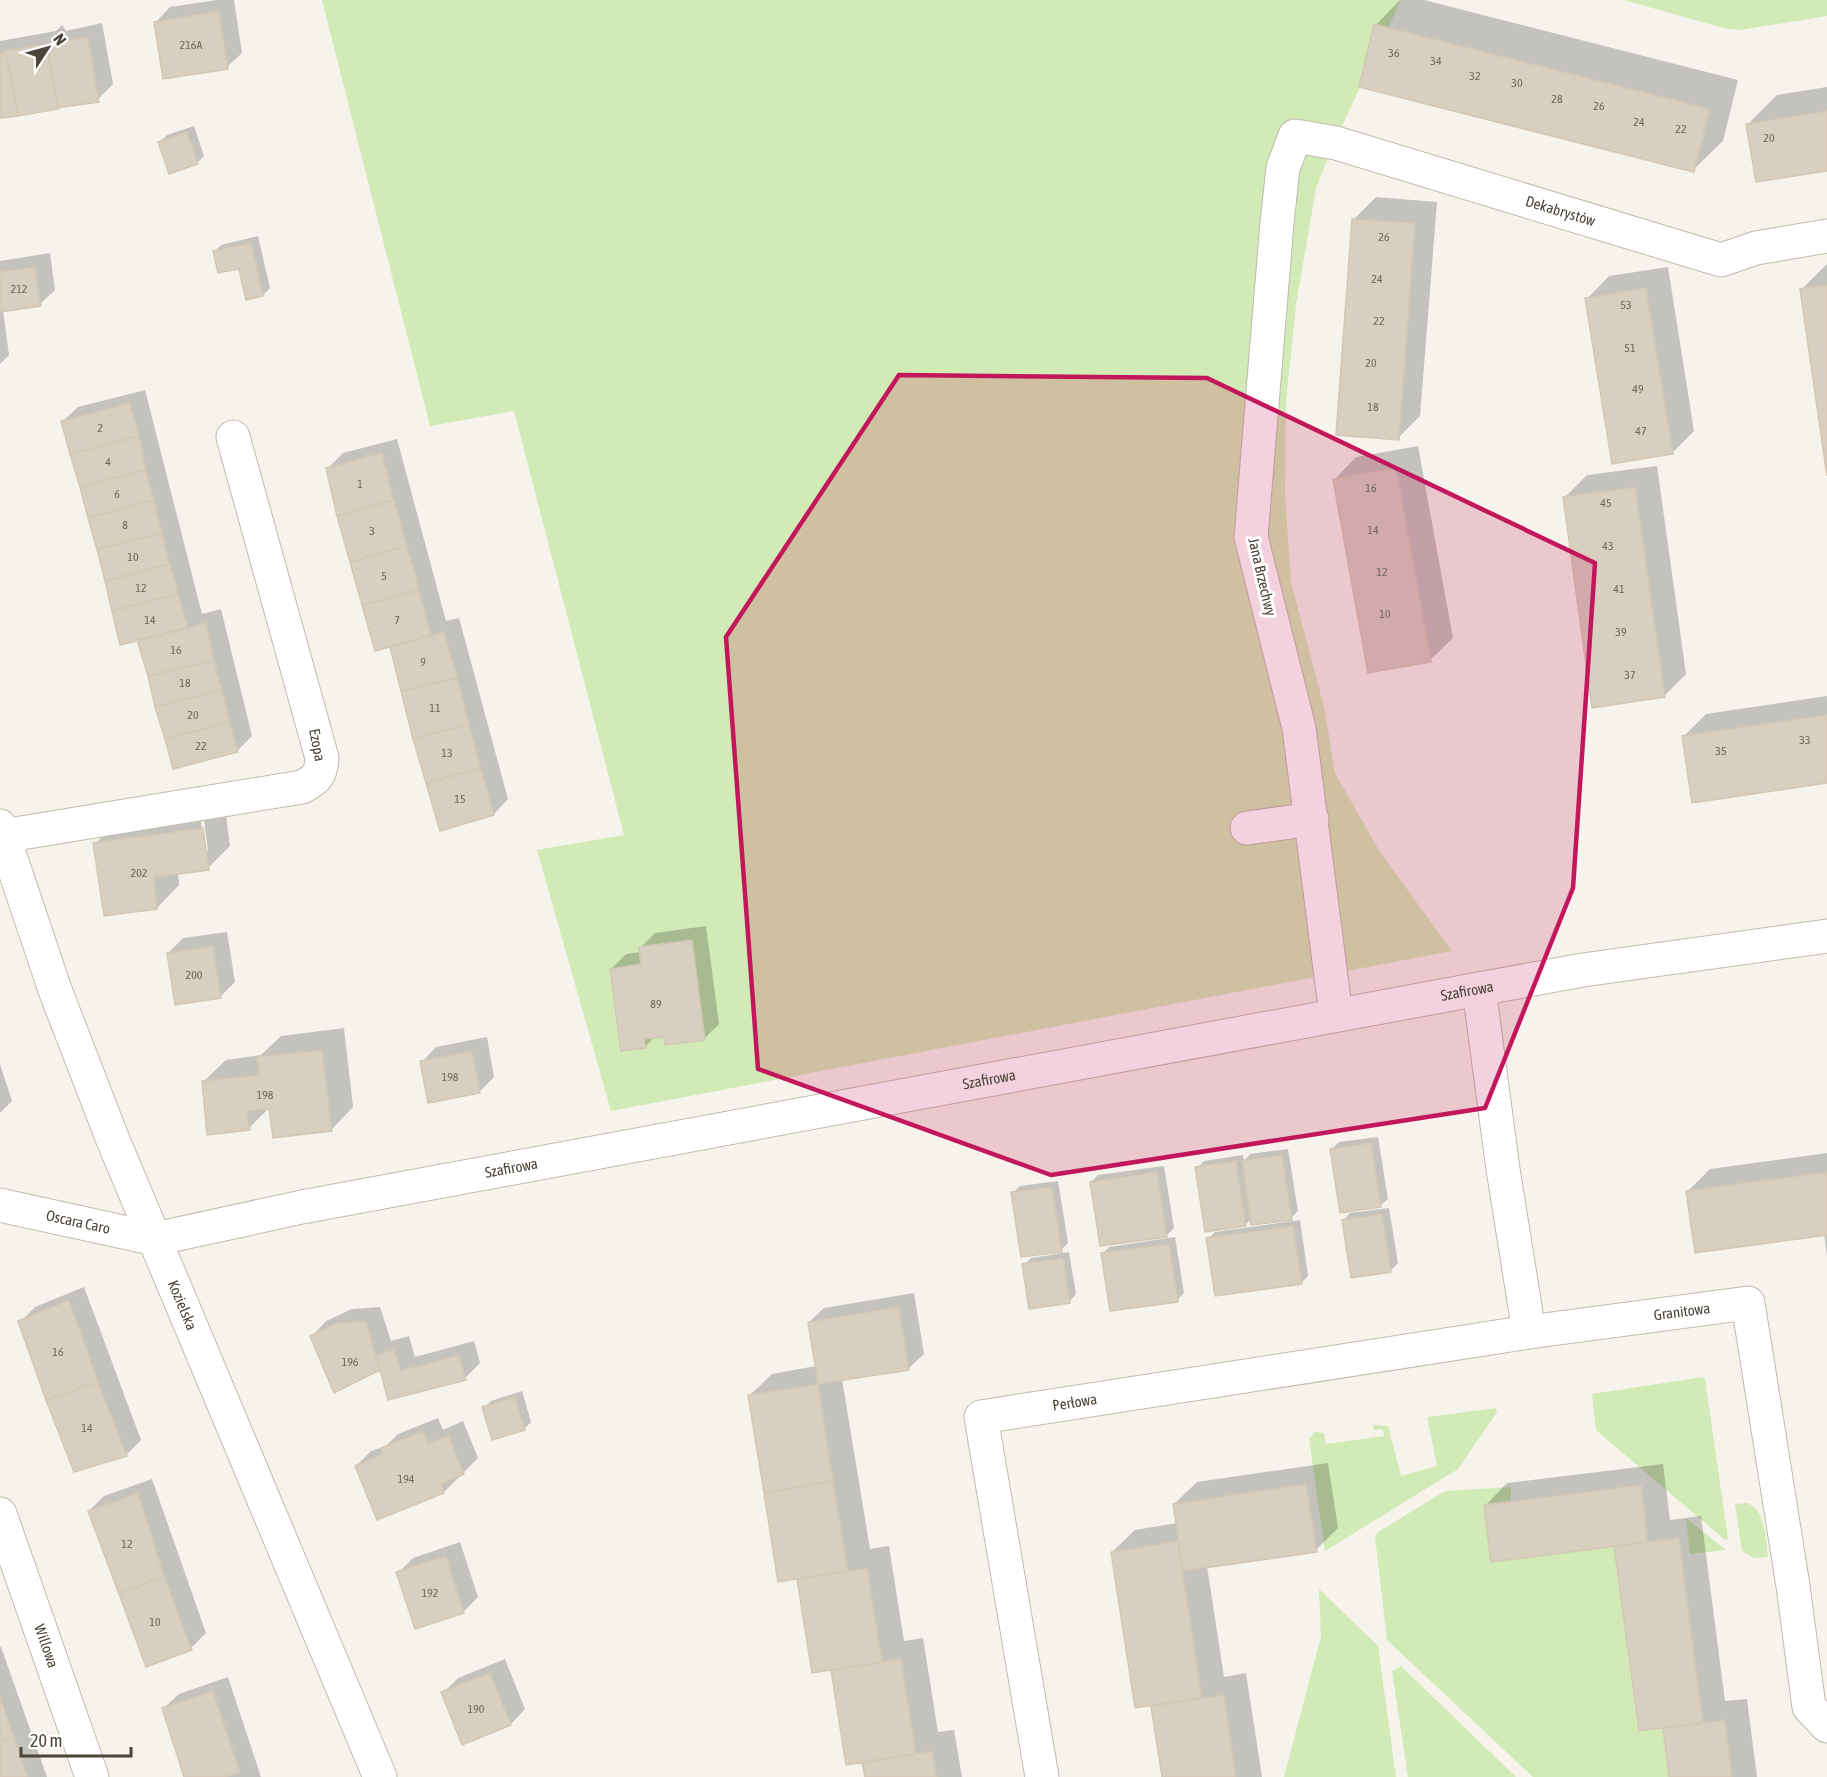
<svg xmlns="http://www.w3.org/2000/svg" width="1827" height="1777" font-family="'Asap Condensed',sans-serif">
<rect width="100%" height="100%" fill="#f6f3ec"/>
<path fill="#d2eab5" d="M 322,0 L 1401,0 L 1334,143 L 1316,188 L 1296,305 L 1286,401 L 1285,495 L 1291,582 L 1325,711 L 1335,773 L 1380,852 L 1452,951 L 611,1111 L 537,850 L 624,835 L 514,411 L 430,426 Z
M 1624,0 L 1827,0 L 1827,16 L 1740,30 L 1723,28 Z
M 1703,1377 L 1705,1379 L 1728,1539 L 1725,1540 L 1596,1430 L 1592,1394 Z
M 1496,1408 L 1497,1412 L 1458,1469 L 1325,1551 L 1309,1439 L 1315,1432 L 1324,1433 L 1326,1444 L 1384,1436 L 1383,1429 L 1374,1430 L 1373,1425 L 1388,1426 L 1401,1476 L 1437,1466 L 1427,1417 Z
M 1511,1487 L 1511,1502 L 1484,1506 L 1491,1562 L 1614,1546 L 1638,1731 L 1663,1728 L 1669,1777 L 1533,1777 L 1387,1640 L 1375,1537 L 1378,1532 L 1445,1491 Z
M 1748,1503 C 1767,1514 1765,1537 1768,1557 L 1754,1558 L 1742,1551 L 1735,1504 Z
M 1686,1518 L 1726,1550 L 1690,1554 Z
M 1319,1589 L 1378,1646 L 1396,1777 L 1284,1777 L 1321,1636 Z
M 1401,1666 L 1516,1777 L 1408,1777 L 1392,1671 Z"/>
<path fill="#0003" fill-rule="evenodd" d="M 217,0 L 234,0 L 242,53 L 227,67 L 156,22 L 170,7 Z
M 1400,0 L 1424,0 L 1738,80 L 1723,141 L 1693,170 L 1376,25 Z
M 102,23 L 113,84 L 98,99 L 0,118 L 0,41 L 56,31 L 62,25 L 66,31 Z
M 1827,87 L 1827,170 L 1747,125 L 1777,95 Z
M 194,126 L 204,156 L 197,163 L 160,142 L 167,135 Z
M 1376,197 L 1437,202 L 1420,416 L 1398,438 L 1354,219 Z
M 258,236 L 270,288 L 263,295 L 240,267 L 214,252 L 221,245 Z
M 50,253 L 55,290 L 40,304 L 3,310 L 9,355 L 0,364 L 0,261 Z
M 1827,264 L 1827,465 L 1802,289 Z
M 1668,267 L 1694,431 L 1672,453 L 1587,299 L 1609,276 Z
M 145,390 L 202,614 L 221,609 L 252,736 L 237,751 L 138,639 L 121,643 L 63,421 L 78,407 Z
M 397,439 L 446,621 L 459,618 L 508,799 L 494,814 L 441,829 L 391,645 L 328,468 L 343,453 Z
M 1418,446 L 1453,638 L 1430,660 L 1334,480 L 1356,457 Z
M 1657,466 L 1686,674 L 1664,696 L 1564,498 L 1587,475 Z
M 1827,696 L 1827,782 L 1684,736 L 1706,714 Z
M 225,807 L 230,846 L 208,868 L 178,872 L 179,885 L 157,908 L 95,844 L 117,821 ZM 204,820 L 208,851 L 205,851 L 201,821 Z
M 706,926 L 719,1024 L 704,1039 L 655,1036 L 645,1047 L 611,969 L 626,954 L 641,952 L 640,948 L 655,933 Z
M 227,932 L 235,982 L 220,997 L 168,953 L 183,938 Z
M 344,1028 L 353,1107 L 331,1130 L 270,1107 L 249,1128 L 203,1082 L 226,1060 L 261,1055 L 281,1036 Z
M 487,1037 L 494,1077 L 479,1092 L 422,1062 L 436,1047 Z
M 0,1064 L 12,1101 L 0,1113 Z
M 1378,1137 L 1388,1199 L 1380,1206 L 1332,1149 L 1339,1142 Z
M 1288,1149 L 1298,1211 L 1291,1218 L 1252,1218 L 1245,1225 L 1197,1168 L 1204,1161 L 1243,1155 L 1244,1161 L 1250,1154 Z
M 1827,1153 L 1827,1256 L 1824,1234 L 1688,1191 L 1710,1169 Z
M 1164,1166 L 1174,1228 L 1167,1235 L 1101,1244 L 1091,1182 L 1098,1175 Z
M 1058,1181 L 1068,1243 L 1061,1250 L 1013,1193 L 1020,1186 Z
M 1389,1208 L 1398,1263 L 1391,1270 L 1343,1221 L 1350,1213 Z
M 1300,1220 L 1308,1276 L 1301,1283 L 1208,1239 L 1215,1232 Z
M 1175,1237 L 1184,1293 L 1177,1300 L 1102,1254 L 1109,1247 Z
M 1069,1252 L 1076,1294 L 1069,1302 L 1024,1265 L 1031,1258 Z
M 84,1287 L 141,1440 L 126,1455 L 20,1322 L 35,1307 Z
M 914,1293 L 924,1354 L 909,1368 L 842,1379 L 870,1549 L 889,1546 L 904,1641 L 923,1638 L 938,1732 L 954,1730 L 962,1777 L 866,1777 L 864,1760 L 798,1577 L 749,1396 L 772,1374 L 816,1366 L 809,1322 L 824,1308 Z
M 380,1307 L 391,1341 L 409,1336 L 415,1357 L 474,1341 L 480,1363 L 465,1378 L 389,1398 L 381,1368 L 335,1390 L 312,1336 L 326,1321 L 352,1309 Z
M 522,1391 L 531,1422 L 524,1429 L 484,1408 L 491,1401 Z
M 438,1418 L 443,1430 L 463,1421 L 478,1458 L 444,1492 L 356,1466 L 371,1451 L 386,1446 L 398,1434 Z
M 1328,1463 L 1338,1528 L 1316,1550 L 1207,1566 L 1224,1677 L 1246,1673 L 1262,1777 L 1163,1777 L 1152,1704 L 1112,1552 L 1135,1530 L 1177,1523 L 1174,1504 L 1197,1482 Z
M 1663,1464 L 1670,1520 L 1701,1516 L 1725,1701 L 1747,1699 L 1757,1777 L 1671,1777 L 1664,1727 L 1616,1544 L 1485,1506 L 1507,1483 Z
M 152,1479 L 206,1633 L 191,1648 L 89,1511 L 104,1496 Z
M 460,1542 L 478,1597 L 464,1611 L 416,1627 L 398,1573 L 413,1558 Z
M 0,1647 L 1,1647 L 47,1777 L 0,1777 Z
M 505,1659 L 525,1709 L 511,1724 L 463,1743 L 443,1693 L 458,1678 Z
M 228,1677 L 261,1777 L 186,1777 L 164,1708 L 179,1694 Z"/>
<path fill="#d8cfc1" stroke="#d3c7b4" stroke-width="1.5" d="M 219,11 L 228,69 L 163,79 L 154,22 Z
M 1374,24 L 1710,109 L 1694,172 L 1359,87 Z
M 88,37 L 99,102 L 62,107 L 58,109 L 47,44 Z
M 46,44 L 58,109 L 18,116 L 6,51 Z
M 6,51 L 18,116 L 0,118 L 0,54 Z
M 1827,111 L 1827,171 L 1756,182 L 1746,124 Z
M 187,132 L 198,164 L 169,174 L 158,142 Z
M 1352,219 L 1415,223 L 1399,440 L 1336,435 Z
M 251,243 L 263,296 L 246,300 L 239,269 L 218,273 L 213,251 Z
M 35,267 L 41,306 L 0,312 L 0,272 Z
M 1827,285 L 1827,476 L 1800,289 Z
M 1646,288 L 1673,454 L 1612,464 L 1585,298 Z
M 130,403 L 139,436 L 70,454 L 61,421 Z
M 139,436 L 146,470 L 80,487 L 70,454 Z
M 382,453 L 394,500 L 337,516 L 326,468 Z
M 1396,468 L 1431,662 L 1368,673 L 1333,479 Z
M 146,470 L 154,500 L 88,518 L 80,487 Z
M 1635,487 L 1665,697 L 1592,708 L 1563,497 Z
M 154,500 L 162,533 L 97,549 L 88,518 Z
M 394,500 L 407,546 L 350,562 L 337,516 Z
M 162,533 L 170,564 L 105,581 L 97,549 Z
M 407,546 L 419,590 L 362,605 L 350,562 Z
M 170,564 L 178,594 L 112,611 L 105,581 Z
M 419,590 L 431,635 L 375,651 L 362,605 Z
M 178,594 L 188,628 L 120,645 L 112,611 Z
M 206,623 L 214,660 L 148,676 L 137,640 Z
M 444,632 L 457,678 L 401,691 L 390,647 Z
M 214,660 L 222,690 L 155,707 L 148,676 Z
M 457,678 L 469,724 L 413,739 L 401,691 Z
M 222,690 L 230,722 L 165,739 L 155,707 Z
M 1827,715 L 1827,783 L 1692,803 L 1682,736 Z
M 230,722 L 238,752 L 173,769 L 165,739 Z
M 469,724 L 481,768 L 426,783 L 413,739 Z
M 481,768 L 494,815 L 440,831 L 426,783 Z
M 203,828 L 209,870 L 154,877 L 157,909 L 104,916 L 93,843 Z
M 692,940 L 705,1040 L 665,1045 L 664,1037 L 644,1039 L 646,1048 L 621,1051 L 610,969 L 641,964 L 639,947 Z
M 213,946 L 221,998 L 175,1005 L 167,953 Z
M 322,1050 L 332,1131 L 273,1138 L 269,1109 L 247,1111 L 250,1130 L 207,1135 L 202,1081 L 259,1075 L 257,1057 Z
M 472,1051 L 480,1093 L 428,1103 L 420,1061 Z
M 1371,1143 L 1381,1207 L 1340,1213 L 1330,1149 Z
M 1282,1155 L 1292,1220 L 1251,1225 L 1242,1161 Z
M 1236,1161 L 1246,1226 L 1205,1232 L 1195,1167 Z
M 1157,1172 L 1167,1237 L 1100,1246 L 1090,1182 Z
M 1827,1172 L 1827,1235 L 1695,1253 L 1686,1191 Z
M 1052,1187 L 1062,1252 L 1021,1257 L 1011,1192 Z
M 1382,1214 L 1391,1272 L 1351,1278 L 1342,1220 Z
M 1293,1226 L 1302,1284 L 1215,1296 L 1206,1238 Z
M 1169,1244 L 1178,1302 L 1110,1311 L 1101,1253 Z
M 1063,1258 L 1070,1303 L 1029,1309 L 1022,1264 Z
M 69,1300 L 98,1382 L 46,1400 L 18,1321 Z
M 899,1307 L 909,1370 L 818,1384 L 808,1322 Z
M 366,1321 L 380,1370 L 334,1393 L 310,1336 L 336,1323 Z
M 394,1350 L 400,1371 L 459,1355 L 466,1380 L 388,1400 L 376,1355 Z
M 98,1382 L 127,1456 L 74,1472 L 46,1400 Z
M 818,1384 L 833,1481 L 764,1493 L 748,1395 Z
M 515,1397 L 525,1430 L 492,1440 L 482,1407 Z
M 423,1431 L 428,1444 L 448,1435 L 464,1474 L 441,1484 L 444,1493 L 377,1520 L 355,1466 L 383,1454 L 381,1448 Z
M 833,1481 L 848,1571 L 778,1582 L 764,1493 Z
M 1306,1484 L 1317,1552 L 1183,1571 L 1173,1504 Z
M 1641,1485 L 1648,1542 L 1491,1562 L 1484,1505 Z
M 138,1493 L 164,1576 L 119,1594 L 88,1511 Z
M 1679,1538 L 1703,1723 L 1639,1731 L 1614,1546 Z
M 1178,1541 L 1202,1698 L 1135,1708 L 1111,1552 Z
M 446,1556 L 464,1613 L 415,1629 L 396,1572 Z
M 867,1568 L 882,1662 L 812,1673 L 797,1579 Z
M 164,1576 L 192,1650 L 146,1667 L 119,1594 Z
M 901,1659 L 916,1754 L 846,1765 L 831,1670 Z
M 490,1673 L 511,1725 L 462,1745 L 441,1692 Z
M 213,1691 L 240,1772 L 226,1777 L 184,1777 L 162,1708 Z
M 1224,1695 L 1236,1777 L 1162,1777 L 1151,1706 Z
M 0,1698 L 14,1737 L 0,1742 Z
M 1725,1720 L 1732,1777 L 1669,1777 L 1663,1728 Z
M 14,1737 L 28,1777 L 0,1777 L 0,1742 Z
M 932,1751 L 937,1777 L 865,1777 L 862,1762 Z"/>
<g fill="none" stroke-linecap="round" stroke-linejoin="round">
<g stroke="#c2bbae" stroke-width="35">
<g id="minor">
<path d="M 1247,828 L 1312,819"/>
<path d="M 3,836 L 302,787 C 317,779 321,775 322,758 L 233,437"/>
<path id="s1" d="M 1479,989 L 1503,1169 L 1529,1332 L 1748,1303 L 1793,1586 L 1809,1707 L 1827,1726"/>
<path id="s2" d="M 1336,1015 L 1299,728 L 1251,537 L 1277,223 L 1283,168 L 1295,136 L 1336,143 L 1721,260 L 1756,248 L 1827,236"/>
<path id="s3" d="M 0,1205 L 155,1239 L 302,1207 L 1479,989 L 1583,970 L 1827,936"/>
<path id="s4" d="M 0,1514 L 92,1777"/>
<path id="s5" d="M 1042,1777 L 981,1417 L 1529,1332"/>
</g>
</g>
<g stroke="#c2bbae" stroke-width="35">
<g id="tertiary">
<path id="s6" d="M 0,826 L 55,990 L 113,1140 L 380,1777"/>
</g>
</g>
<use href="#minor" stroke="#fff" stroke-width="33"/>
<use href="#tertiary" stroke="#fff" stroke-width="33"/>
</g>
<path fill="#c2185b" fill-opacity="0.2" stroke="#c2185b" stroke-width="4.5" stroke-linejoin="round" d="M 899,375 L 1207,378 L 1595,563 L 1573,888 L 1485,1108 L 1051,1175 L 758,1069 L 726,637 Z"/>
<g text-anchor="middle" stroke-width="6" stroke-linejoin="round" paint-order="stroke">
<g font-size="12" fill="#6e675b">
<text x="191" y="49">216A</text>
<text x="1394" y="57">36</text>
<text x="1436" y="65">34</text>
<text x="1475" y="80">32</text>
<text x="1517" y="87">30</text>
<text x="1557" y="103">28</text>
<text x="1599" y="110">26</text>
<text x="1639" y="126">24</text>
<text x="1681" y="133">22</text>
<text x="1769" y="142">20</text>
<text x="1384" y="241">26</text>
<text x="1377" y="283">24</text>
<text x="19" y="293">212</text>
<text x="1626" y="309">53</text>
<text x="1379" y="325">22</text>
<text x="1630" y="352">51</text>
<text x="1371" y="367">20</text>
<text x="1638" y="393">49</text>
<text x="1373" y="411">18</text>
<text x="100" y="432">2</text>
<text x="1641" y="435">47</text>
<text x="108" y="466">4</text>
<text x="360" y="488">1</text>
<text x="1371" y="492">16</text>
<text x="117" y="498">6</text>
<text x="1606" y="507">45</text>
<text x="125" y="529">8</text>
<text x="1373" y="534">14</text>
<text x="372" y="535">3</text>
<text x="1608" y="550">43</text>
<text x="133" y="561">10</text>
<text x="1382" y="576">12</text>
<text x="384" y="580">5</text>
<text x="141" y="592">12</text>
<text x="1619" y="593">41</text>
<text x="1385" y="618">10</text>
<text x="150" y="624">14</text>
<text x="397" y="624">7</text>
<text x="1621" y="636">39</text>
<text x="176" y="654">16</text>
<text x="423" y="666">9</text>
<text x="1630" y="679">37</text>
<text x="185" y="687">18</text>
<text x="435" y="712">11</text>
<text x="193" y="719">20</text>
<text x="1805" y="744">33</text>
<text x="201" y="750">22</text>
<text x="1721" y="755">35</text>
<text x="447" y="757">13</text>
<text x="460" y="803">15</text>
<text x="139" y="877">202</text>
<text x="194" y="979">200</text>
<text x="656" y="1008">89</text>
<text x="450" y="1081">198</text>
<text x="265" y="1099">198</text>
<text x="58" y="1356">16</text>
<text x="350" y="1366">196</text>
<text x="87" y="1432">14</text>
<text x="406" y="1483">194</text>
<text x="127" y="1548">12</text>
<text x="430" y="1597">192</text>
<text x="155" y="1626">10</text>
<text x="476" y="1713">190</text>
</g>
<g font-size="15" fill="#4b4439" stroke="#fff">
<text dy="5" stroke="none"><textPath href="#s2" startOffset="1167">Dekabrystów</textPath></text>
<text transform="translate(1262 577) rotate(77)" y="5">Jana Brzechwy</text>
<text transform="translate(317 745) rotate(79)" y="5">Ezopa</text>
<text dy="5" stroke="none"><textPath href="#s3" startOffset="1494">Szafirowa</textPath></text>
<text dy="5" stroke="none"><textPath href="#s3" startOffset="1008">Szafirowa</textPath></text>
<text dy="5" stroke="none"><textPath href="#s3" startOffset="522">Szafirowa</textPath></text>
<text dy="5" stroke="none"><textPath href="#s3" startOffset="80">Oscara Caro</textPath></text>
<text dy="5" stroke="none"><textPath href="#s6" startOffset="513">Kozielska</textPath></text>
<text dy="5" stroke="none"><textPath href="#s1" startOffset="501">Granitowa</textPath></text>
<text dy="5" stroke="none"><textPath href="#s5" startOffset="460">Perłowa</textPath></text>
<text dy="5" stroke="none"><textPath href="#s4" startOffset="140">Willowa</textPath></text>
</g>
</g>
<g transform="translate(48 48) rotate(54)" stroke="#ffffff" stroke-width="4.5" paint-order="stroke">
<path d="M0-4.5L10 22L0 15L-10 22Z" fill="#4b4439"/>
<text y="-9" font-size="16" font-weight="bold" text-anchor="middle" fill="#4b4439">N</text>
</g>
<path d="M21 1747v9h110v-9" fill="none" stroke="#4b4439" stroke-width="3"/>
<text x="30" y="1747" font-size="18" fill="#4b4439" stroke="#ffffff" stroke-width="4.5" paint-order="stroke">20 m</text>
</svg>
